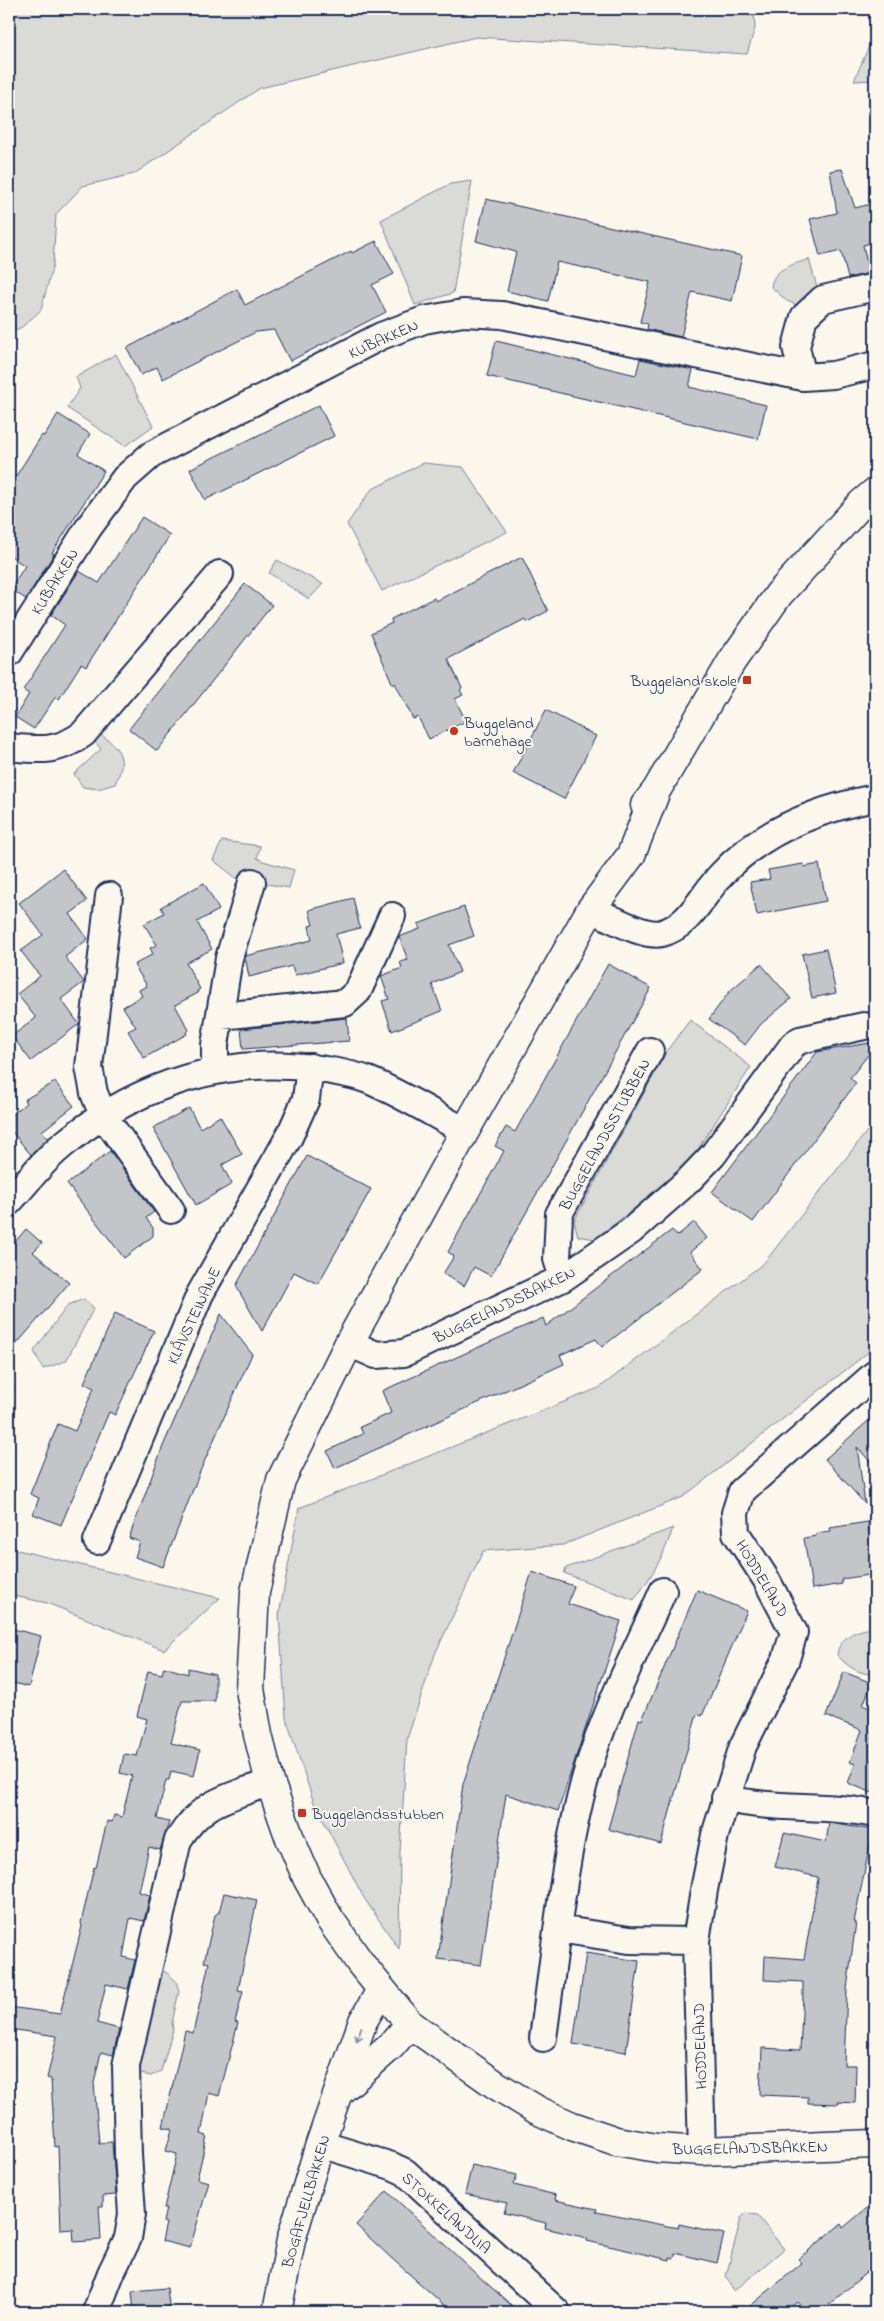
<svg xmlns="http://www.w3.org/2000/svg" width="884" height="2321" font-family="'Indie Flower',sans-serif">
<rect width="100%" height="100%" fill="#fbf7ec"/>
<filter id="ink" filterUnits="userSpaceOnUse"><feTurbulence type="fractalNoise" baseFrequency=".02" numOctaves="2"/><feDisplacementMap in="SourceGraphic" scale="10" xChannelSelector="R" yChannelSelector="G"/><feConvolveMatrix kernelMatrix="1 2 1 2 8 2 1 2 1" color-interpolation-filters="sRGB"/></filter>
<g filter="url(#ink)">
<path fill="#dadad7" stroke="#7a849a" d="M 9,9 L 754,9 L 755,28 L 747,54 L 476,37 L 260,88 L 134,174 L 83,186 L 56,214 L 53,265 L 41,310 L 22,327 L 9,333 Z
M 875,32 L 875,80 L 854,81 Z
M 472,181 L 453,293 L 415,305 L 381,220 L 450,184 Z
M 809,259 L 818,291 L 801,307 L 787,301 L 771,287 C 773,268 793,265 809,259 Z
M 116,354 L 153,426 L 125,446 L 67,408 L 80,388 L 76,377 Z
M 423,463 L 463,467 L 507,532 L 382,591 L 347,524 L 371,490 Z
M 277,560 L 323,584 L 309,599 L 269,573 Z
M 100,734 C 122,749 127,760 115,784 L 98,789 L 83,787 L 74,774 L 101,749 L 94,741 Z
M 222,841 L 260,846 L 257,858 L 263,861 L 294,870 L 289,888 L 236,878 L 213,860 Z
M 690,1020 L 751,1067 L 685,1169 L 595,1239 L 578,1236 L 574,1221 L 668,1049 Z
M 875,1121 L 875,1347 L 683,1497 L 563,1545 L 483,1551 L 435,1654 L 407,1739 L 400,1852 L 399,1949 L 364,1898 L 314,1803 L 286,1718 L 279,1615 L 299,1508 L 599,1388 L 764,1263 Z
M 84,1299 L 94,1308 L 66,1361 L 43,1369 L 34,1351 L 68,1305 Z
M 673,1528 C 664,1556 652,1576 634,1600 L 564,1573 L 566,1568 Z
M 9,1548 L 220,1598 L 164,1650 L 47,1603 L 9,1595 Z
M 875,1628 L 875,1674 C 859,1675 847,1666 837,1655 C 839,1636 858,1629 875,1628 Z
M 159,1969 L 167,1973 L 176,1981 L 179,1991 L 172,2023 L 173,2030 L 161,2071 L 151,2076 L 135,2073 Z
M 746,2213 L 757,2215 L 784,2249 L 734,2291 L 726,2276 L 741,2218 Z
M 634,2306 L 677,2312 L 625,2312 Z"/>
<path fill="#c3c5c9" stroke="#1b2f5e" d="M 842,169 L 855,208 L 875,203 L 875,242 L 863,245 L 869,273 L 848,278 L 841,251 L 820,256 L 810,219 L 837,213 L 830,171 Z
M 486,199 L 742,256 L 732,301 L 692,292 L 681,337 L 647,329 L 648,324 L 640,322 L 650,282 L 557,262 L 548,301 L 507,291 L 516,252 L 476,241 Z
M 376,241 L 394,274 L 372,285 L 386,312 L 290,361 L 274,330 L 256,332 L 163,379 L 157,367 L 141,375 L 127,348 L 237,289 L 245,305 L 351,251 L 352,253 Z
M 496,341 L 636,375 L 640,359 L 693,370 L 689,387 L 766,405 L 758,439 L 487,376 Z
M 319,405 L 334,436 L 205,500 L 190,469 Z
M 58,414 L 90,434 L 78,454 L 104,471 L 52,553 L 54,554 L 26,599 L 10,589 L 25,566 L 9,555 L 9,487 L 42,435 L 44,436 Z
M 142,517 L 170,535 L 86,667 L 81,664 L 59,699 L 56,696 L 34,729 L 15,717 L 29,694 L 23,690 L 65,625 L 51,615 L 79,571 L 99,583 Z
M 522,557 L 548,611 L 527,622 L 525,619 L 448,659 L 462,688 L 460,690 L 463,695 L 455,699 L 466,721 L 429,739 L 418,717 L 413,719 L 395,683 L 393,685 L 371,633 L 392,623 L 391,619 L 434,598 L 436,601 Z
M 245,584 L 272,605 L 157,751 L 129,729 Z
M 546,710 L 596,736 L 564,799 L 513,773 Z
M 803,864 L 804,867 L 819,864 L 826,901 L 757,915 L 750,882 L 770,879 L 768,870 Z
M 63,869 L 87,901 L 70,914 L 88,939 L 65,957 L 84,982 L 61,999 L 79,1024 L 31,1061 L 12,1036 L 36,1018 L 17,994 L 40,976 L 21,951 L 43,935 L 19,903 Z
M 204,883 L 219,910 L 197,922 L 212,949 L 186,963 L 200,989 L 197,991 L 198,993 L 175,1005 L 189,1030 L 186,1032 L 187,1034 L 144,1058 L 128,1031 L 136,1027 L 123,1007 L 142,996 L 139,990 L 147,986 L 134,965 L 153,954 L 150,948 L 157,945 L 144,924 L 164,913 L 161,907 Z
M 353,898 L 360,928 L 336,934 L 343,963 L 295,975 L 292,966 L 249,977 L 245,956 L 312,940 L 309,926 L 313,925 L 309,910 Z
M 464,907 L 474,936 L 449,945 L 460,972 L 432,984 L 442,1011 L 392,1031 L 382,1001 L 389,999 L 381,976 L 402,968 L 400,962 L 408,960 L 399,937 L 420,929 L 418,924 Z
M 826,949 L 836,993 L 812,998 L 802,954 Z
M 608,964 L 651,988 L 491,1276 L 474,1267 L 464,1286 L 443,1274 L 454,1256 L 448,1252 L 504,1151 L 495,1146 L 506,1127 L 515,1132 Z
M 761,964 L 791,999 L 761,1024 L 745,1045 L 709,1019 L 730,991 Z
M 347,1018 L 349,1041 L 243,1049 L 241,1029 Z
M 875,1042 L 875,1046 L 850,1078 L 856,1083 L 753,1222 L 712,1192 L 817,1052 Z
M 55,1082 L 74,1106 L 42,1131 L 48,1138 L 31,1155 L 9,1128 L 9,1117 L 26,1103 L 24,1100 Z
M 189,1108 L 200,1128 L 220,1116 L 242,1154 L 222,1165 L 232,1184 L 196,1205 L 153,1128 Z
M 110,1151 L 154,1212 L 146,1218 L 153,1228 L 153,1236 L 124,1258 L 67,1184 Z
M 307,1156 L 371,1189 L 318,1284 L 294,1272 L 262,1331 L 236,1286 Z
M 694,1222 L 707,1238 L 690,1252 L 703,1269 L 602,1347 L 596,1339 L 560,1355 L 564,1364 L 335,1468 L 327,1451 L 363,1434 L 360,1427 L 391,1413 L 382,1391 L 543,1318 L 546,1326 L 672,1230 L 677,1236 Z
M 26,1229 L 42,1243 L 33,1252 L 69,1283 L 9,1353 L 9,1249 Z
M 115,1313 L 154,1331 L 115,1415 L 109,1412 L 61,1525 L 33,1514 L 39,1498 L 30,1494 L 58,1424 L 75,1431 L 94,1388 L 84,1383 Z
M 221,1314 L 252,1354 L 201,1469 L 163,1567 L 135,1557 L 140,1542 L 129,1538 L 163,1446 Z
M 875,1415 L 875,1467 L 857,1447 L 865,1504 L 825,1459 Z
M 868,1522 L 869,1533 L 875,1532 L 875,1574 L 842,1579 L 842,1584 L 812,1589 L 804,1538 L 816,1536 L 816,1533 L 831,1531 L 830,1528 Z
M 532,1572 L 574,1586 L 568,1604 L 621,1621 L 558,1811 L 506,1794 L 481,1965 L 438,1959 L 463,1784 Z
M 697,1590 L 747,1611 L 702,1716 L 697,1714 L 661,1844 L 608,1829 L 639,1719 L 642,1720 Z
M 9,1628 L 41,1636 L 29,1687 L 9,1682 Z
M 164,1667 L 188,1674 L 188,1668 L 215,1674 L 215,1701 L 182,1701 L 171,1743 L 200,1750 L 194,1776 L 171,1771 L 169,1780 L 166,1780 L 157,1819 L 169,1822 L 160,1850 L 149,1847 L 139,1892 L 150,1895 L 144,1921 L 130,1918 L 123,1957 L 135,1960 L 128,1989 L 106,1984 L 97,2023 L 119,2029 L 113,2055 L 101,2052 L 94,2083 L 99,2143 L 112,2142 L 116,2195 L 103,2196 L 103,2206 L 99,2206 L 101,2240 L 74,2242 L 73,2229 L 61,2230 L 58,2146 L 55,2147 L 51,2079 L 47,2078 L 57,2036 L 9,2029 L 9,2007 L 60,2014 L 82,1926 L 81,1923 L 94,1867 L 96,1868 L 107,1821 L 112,1822 L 114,1815 L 122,1817 L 132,1776 L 120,1773 L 124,1754 L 137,1756 L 147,1719 L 137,1716 L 148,1671 L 162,1674 Z
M 844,1672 L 872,1683 L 863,1705 L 871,1709 L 875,1701 L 875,1794 L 848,1783 L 855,1764 L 850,1762 L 862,1730 L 826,1716 Z
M 829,1823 L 873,1830 L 854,1922 L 856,1922 L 847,1989 L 844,2065 L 856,2065 L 855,2103 L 838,2102 L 839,2104 L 808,2103 L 808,2097 L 760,2095 L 762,2048 L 800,2050 L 803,1994 L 803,1982 L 764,1980 L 765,1956 L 804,1959 L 818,1879 L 818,1877 L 775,1867 L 784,1833 L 826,1842 Z
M 224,1893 L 257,1900 L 238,1990 L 243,1991 L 235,2022 L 238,2023 L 219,2096 L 209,2093 L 201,2134 L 207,2136 L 197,2179 L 209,2182 L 190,2248 L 162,2241 L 166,2223 L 163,2222 L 166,2208 L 164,2208 L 177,2154 L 166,2151 L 172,2129 L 163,2127 L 185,2031 L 193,2033 L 209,1963 L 204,1962 L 215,1915 L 219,1912 Z
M 586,1953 L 639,1961 L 626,2052 L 573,2044 Z
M 472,2165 L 517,2175 L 514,2185 L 556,2195 L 555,2200 L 597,2209 L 596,2212 L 678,2228 L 679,2224 L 724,2234 L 717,2263 L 675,2253 L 674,2258 L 670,2257 L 670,2260 L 587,2241 L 587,2238 L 545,2228 L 546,2223 L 504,2213 L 507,2203 L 465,2194 Z
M 387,2191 L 474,2272 L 519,2312 L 452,2312 L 389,2256 L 356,2225 Z
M 867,2208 L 875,2219 L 875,2265 L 844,2292 L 819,2312 L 806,2312 L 797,2302 L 785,2312 L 743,2312 L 802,2263 L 798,2259 L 841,2224 L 843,2228 Z
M 167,2288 L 170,2312 L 134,2312 L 132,2291 Z"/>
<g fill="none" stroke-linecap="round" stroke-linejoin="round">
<g stroke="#1b2f5e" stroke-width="30">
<path id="street" d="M 803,377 L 796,347 L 804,317 L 823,299 L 875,287
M 9,653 L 89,527 L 125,478 L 151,455 L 381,336 L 424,320 L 463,313 L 502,315 L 803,377 L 833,375 L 875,365
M 9,747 C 39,750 57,753 83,734 L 220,574
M 109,896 L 89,1067 L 94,1093 L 103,1115 L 171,1210
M 591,909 C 608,916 644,938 662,933 C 691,925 702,895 721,875 C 761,831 818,809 875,798
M 221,1016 L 345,1003 L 358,991 L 392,916
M 215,1071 L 215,1045 L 229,958 L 252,882
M 9,1202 C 28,1181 46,1157 69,1140 C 140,1083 230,1055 320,1069 C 337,1072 353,1074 368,1080 C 400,1093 435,1115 465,1131
M 563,1278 L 557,1259 L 559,1214 L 650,1051
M 349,1343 L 376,1355 L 404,1353 L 563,1278 L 631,1231 L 688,1181 L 713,1155 L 793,1045 L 800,1040 L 864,1026
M 97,1541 L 200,1294 L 289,1137 L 306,1099 L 310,1067
M 725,1798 C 774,1811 825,1803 875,1814
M 558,1929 L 629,1940 L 696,1941
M 543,2038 C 555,1953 563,1858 586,1776 C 604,1712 636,1652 663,1591
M 320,2144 L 392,2166 L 405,2172 L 557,2312
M 702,2151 L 696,1941 L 704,1890 L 715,1835 L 743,1746 L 786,1659 L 794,1632 L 766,1579 L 736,1533 L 735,1513 L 742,1491 L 875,1374
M 96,2312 L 111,2273 L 128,2238 L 132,2214 L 128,2155 L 126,2066 L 178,1840 C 204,1799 227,1799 270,1782"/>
</g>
<g stroke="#1b2f5e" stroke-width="31">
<path id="secondary" d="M 656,791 L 631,855 L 591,909 L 465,1131 L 349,1343 L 281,1480 L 255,1592 L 250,1689 L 258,1735 L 270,1782 L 289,1836 L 307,1878 L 329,1918 L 361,1964 L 410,2024 L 496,2085 L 537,2110 L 572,2126 L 616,2141 L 657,2148 L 702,2151 L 875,2144
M 645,805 L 656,791 L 732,661 L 779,594 L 862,503 L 875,492
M 341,2090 L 391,2046 L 410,2024
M 277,2312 L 291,2240 L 320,2144 L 363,2021 L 381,1990"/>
</g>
<use href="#street" stroke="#fbf7ec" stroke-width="26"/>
<use href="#secondary" stroke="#fbf7ec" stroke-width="28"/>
</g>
<defs><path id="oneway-shaft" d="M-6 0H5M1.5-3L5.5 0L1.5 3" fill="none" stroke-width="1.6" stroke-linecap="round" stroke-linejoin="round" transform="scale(1.25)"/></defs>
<use stroke="#8b93a5" href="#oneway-shaft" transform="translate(359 2034) rotate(109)"/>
</g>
<g fill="#c8321e" stroke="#fbf7ec" stroke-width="2">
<rect x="742" y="675" width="10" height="10" rx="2.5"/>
<circle cx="454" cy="731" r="5"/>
<rect x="297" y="1808" width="10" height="10" rx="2.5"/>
</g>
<g text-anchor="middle" stroke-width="4" stroke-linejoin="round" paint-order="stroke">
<g font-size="16" fill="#1b2f5e" stroke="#fbf7ec">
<text transform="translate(383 338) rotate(-24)" y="6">KUBAKKEN</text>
<text transform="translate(54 581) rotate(-58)" y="6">KUBAKKEN</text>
<text transform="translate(604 1134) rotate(-61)" y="6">BUGGELANDSSTUBBEN</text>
<text transform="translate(504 1304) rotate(-26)" y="6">BUGGELANDSBAKKEN</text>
<text transform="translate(193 1315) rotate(-65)" y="6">KLÅVSTEINANE</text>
<text transform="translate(763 1578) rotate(59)" y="6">HODDELAND</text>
<text transform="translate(699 2046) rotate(-92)" y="6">HODDELAND</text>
<text transform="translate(750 2147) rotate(-1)" y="6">BUGGELANDSBAKKEN</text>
<text transform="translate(305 2201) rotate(-74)" y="6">BOGAFJELLBAKKEN</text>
<text transform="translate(447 2212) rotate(42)" y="6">STOKKELANDLIA</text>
</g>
<g font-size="16" fill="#1b2f5e" stroke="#fbf7ec" text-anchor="start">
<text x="737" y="686" text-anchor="end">Buggeland skole</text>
<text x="464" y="728">Buggeland<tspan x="464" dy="18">barnehage</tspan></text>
<text x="312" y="1819">Buggelandsstubben</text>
</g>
</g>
<rect width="884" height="2321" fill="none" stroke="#fbf7ec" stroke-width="30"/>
<rect x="15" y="15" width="854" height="2291" fill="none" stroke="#1b2f5e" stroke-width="2" filter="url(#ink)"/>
</svg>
